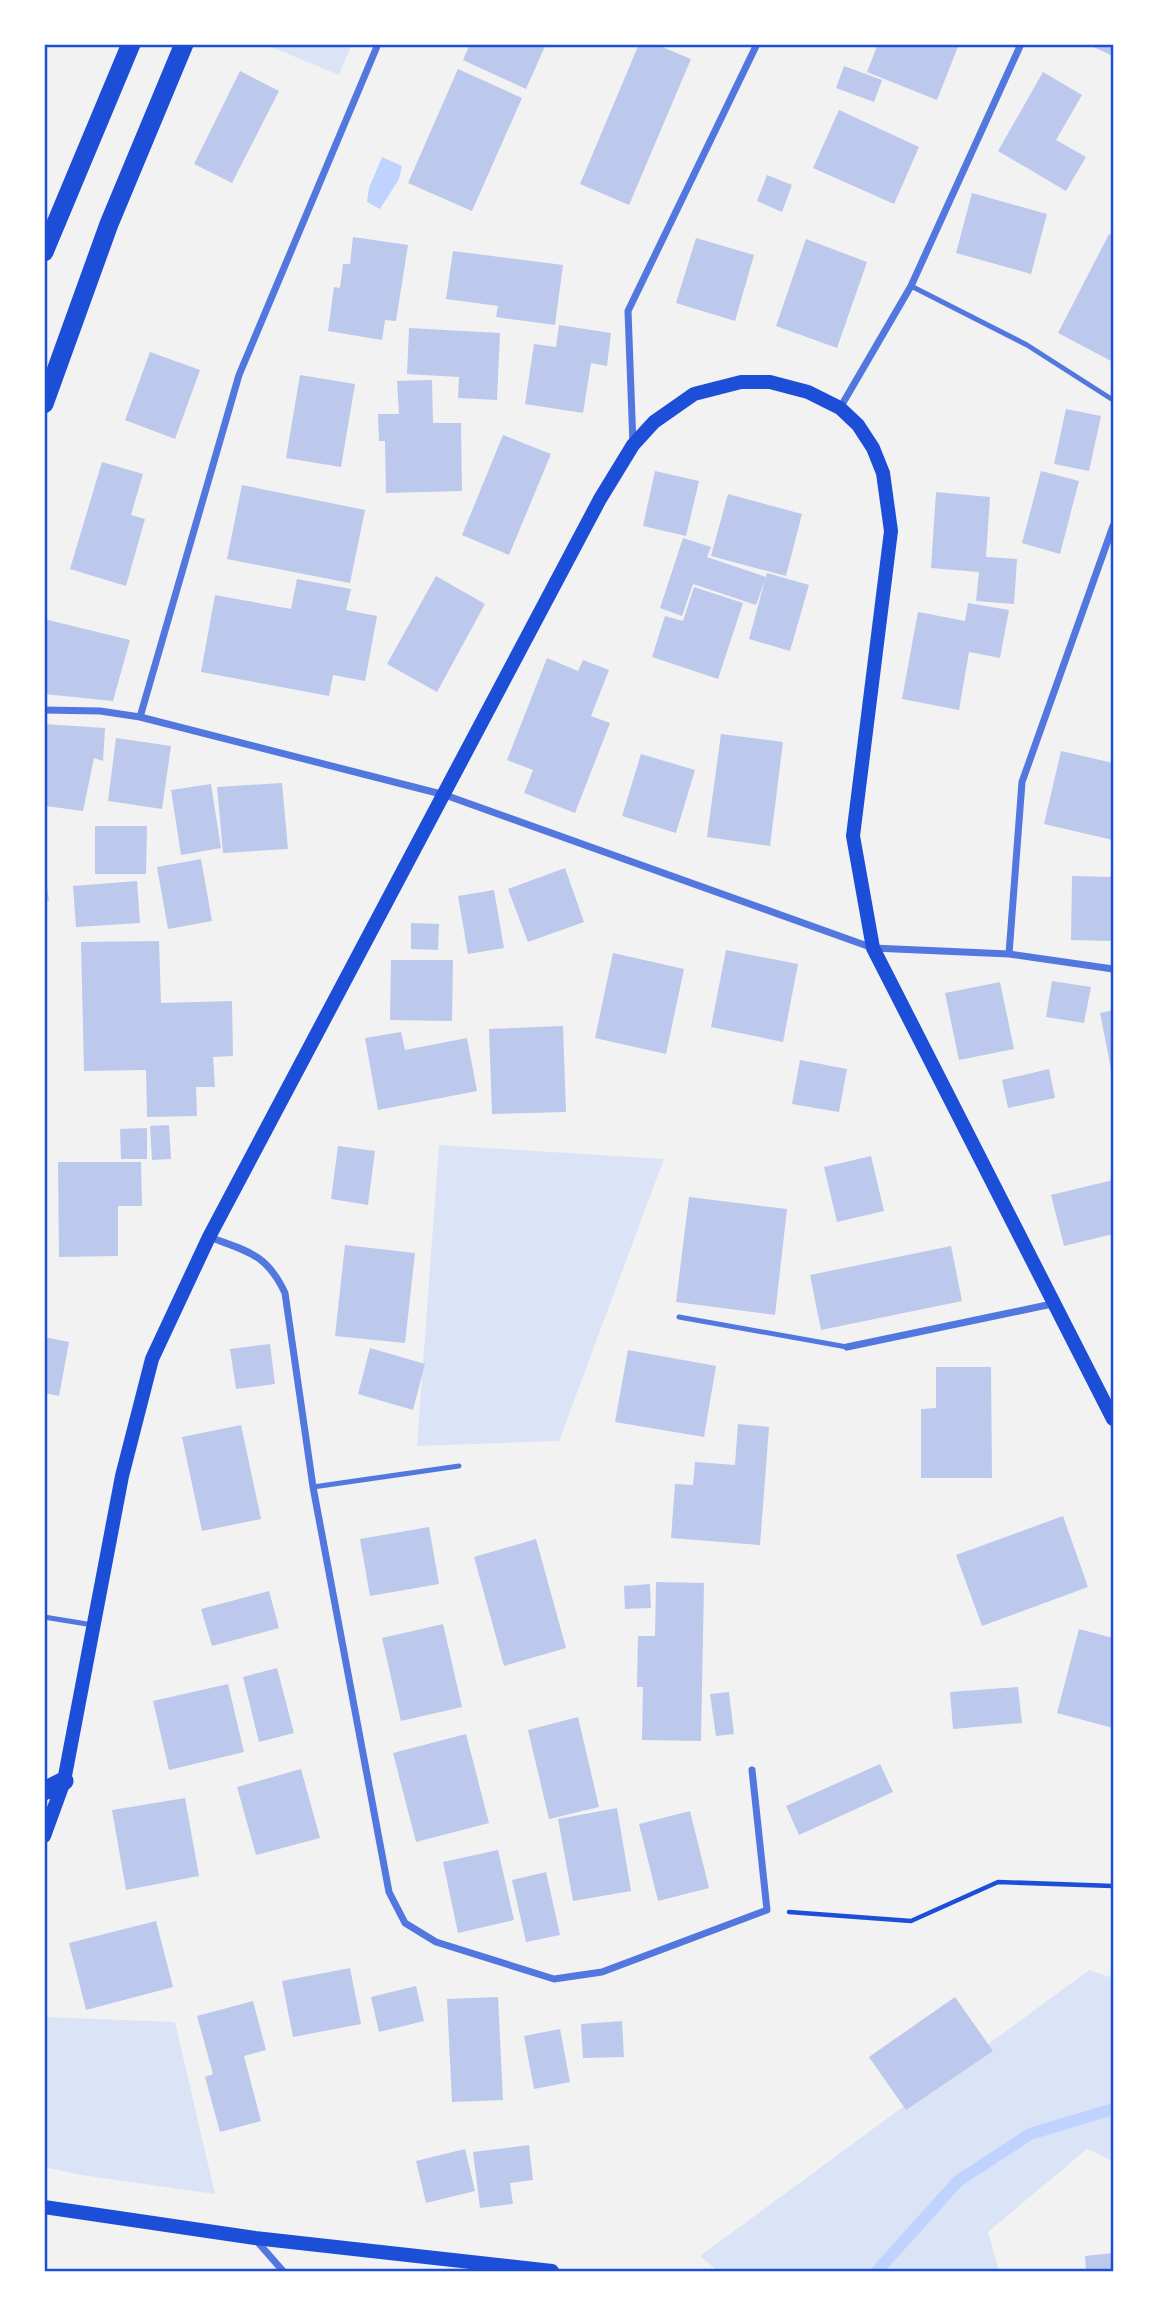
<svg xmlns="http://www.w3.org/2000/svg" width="1157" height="2315" font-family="'Open Sans',sans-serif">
<rect width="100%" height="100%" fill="#f2f2f2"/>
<path fill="#dbe4f7" d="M 264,44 L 352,44 L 339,75 Z
M 439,1145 L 664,1159 L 559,1441 L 417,1446 Z
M 1089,1970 L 1113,1978 L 1113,2161 L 1087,2149 L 988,2232 L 999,2271 L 718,2271 L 700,2256 Z
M 44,2017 L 175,2022 L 215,2194 L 81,2175 L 44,2167 Z"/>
<path fill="#bfd3fe" d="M 382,157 L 402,166 L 399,179 L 380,209 L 367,202 L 369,188 Z"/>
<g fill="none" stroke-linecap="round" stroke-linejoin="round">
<path stroke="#bfd3fe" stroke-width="12" d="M 877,2271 L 958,2181 L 1030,2134 L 1113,2109"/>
</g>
<path fill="#bdc9ec" d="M 470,44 L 546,44 L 526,89 L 463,60 Z
M 639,44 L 655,44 L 691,59 L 629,205 L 580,184 Z
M 878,44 L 959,44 L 937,100 L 867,72 Z
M 1087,44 L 1113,44 L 1113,56 Z
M 844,66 L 882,80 L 874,102 L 836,88 Z
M 458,69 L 522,98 L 472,211 L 408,183 Z
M 240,71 L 279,91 L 232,183 L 194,164 Z
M 1043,72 L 1082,95 L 1056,140 L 1086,157 L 1066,191 L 998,151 Z
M 839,110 L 919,147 L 894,204 L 813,168 Z
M 767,175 L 792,185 L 782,212 L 757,201 Z
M 972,193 L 1047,214 L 1031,274 L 956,253 Z
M 1109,234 L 1113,237 L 1113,362 L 1058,333 Z
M 353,237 L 408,245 L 396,321 L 385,320 L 382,340 L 328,331 L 334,287 L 340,288 L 343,264 L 350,264 Z
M 696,238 L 754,255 L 735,321 L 676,303 Z
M 806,239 L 867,262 L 837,348 L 776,326 Z
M 453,251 L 563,265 L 555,325 L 496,317 L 498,306 L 446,299 Z
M 559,325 L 611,333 L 607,366 L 591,363 L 583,413 L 525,404 L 534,344 L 556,347 Z
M 409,328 L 500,333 L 497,400 L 458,398 L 459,377 L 407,374 Z
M 150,352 L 200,370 L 175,439 L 125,420 Z
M 300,375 L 355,384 L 341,467 L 286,458 Z
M 432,380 L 433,423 L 461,423 L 462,491 L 386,493 L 385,441 L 379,441 L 378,414 L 399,414 L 397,381 Z
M 1066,409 L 1101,416 L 1089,471 L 1054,464 Z
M 503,435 L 551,454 L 509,555 L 462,535 Z
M 102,462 L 143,474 L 131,515 L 145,519 L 126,586 L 70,569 Z
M 655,471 L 699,481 L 686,536 L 643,526 Z
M 1041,471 L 1079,481 L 1060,554 L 1022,543 Z
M 242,485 L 365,510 L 350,583 L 227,559 Z
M 936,492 L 990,497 L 986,557 L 1017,559 L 1014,604 L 976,601 L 979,572 L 931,568 Z
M 728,494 L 802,514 L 786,576 L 711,556 Z
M 683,538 L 711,547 L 707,557 L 766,577 L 767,573 L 809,585 L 790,651 L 749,639 L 765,580 L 756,605 L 693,584 L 682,616 L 660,608 Z
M 436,576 L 485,604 L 437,692 L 387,664 Z
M 297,579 L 351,589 L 346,610 L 377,616 L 365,681 L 333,675 L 329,696 L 201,672 L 215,595 L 291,609 Z
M 694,587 L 743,603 L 718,679 L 652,657 L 665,616 L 683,621 Z
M 968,603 L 1009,610 L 1000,658 L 969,652 L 959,710 L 902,699 L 918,612 L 965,621 Z
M 44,619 L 130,640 L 113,701 L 44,694 Z
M 547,658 L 578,671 L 583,660 L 609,670 L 591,716 L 610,723 L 575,813 L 524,793 L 533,770 L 507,760 Z
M 44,724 L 105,728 L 103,761 L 94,758 L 83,811 L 46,806 Z
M 721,734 L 783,742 L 770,846 L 707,837 Z
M 116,738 L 171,746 L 162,809 L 108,801 Z
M 1061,751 L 1113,763 L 1113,840 L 1044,824 Z
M 641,754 L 695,770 L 676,833 L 622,816 Z
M 282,783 L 288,849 L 223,853 L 217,787 Z
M 211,784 L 221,848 L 181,855 L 171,790 Z
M 95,826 L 147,826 L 146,874 L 95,874 Z
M 201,859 L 212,921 L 168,929 L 157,867 Z
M 44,862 L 49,901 L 44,901 Z
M 565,868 L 584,922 L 528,942 L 508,889 Z
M 1072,876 L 1113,877 L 1113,941 L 1071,940 Z
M 137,881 L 140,923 L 76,927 L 73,886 Z
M 494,890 L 504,948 L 468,954 L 458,896 Z
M 411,923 L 439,924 L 438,950 L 411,949 Z
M 159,941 L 161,1003 L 232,1001 L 233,1056 L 213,1057 L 215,1087 L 196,1087 L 197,1116 L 147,1117 L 146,1070 L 84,1071 L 81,942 Z
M 726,950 L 798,964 L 783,1042 L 711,1027 Z
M 613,953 L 684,969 L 666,1054 L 595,1038 Z
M 391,960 L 453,960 L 452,1021 L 390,1020 Z
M 1052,981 L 1091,987 L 1084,1023 L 1046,1017 Z
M 1000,982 L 1014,1049 L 959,1060 L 945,993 Z
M 1113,1010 L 1113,1074 L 1112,1074 L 1100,1013 Z
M 563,1026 L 566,1112 L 492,1114 L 489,1029 Z
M 401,1032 L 405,1050 L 467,1038 L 477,1091 L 378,1110 L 365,1038 Z
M 800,1060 L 847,1069 L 839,1112 L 792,1104 Z
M 1049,1069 L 1055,1098 L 1008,1108 L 1002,1080 Z
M 169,1125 L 171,1159 L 152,1160 L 150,1126 Z
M 147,1128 L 147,1159 L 121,1159 L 120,1129 Z
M 338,1146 L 375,1151 L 368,1205 L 331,1199 Z
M 871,1156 L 884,1211 L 837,1222 L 824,1167 Z
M 58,1162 L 141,1162 L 142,1206 L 118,1206 L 118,1256 L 59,1257 Z
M 1113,1180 L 1113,1234 L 1064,1246 L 1051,1195 Z
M 689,1197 L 787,1209 L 775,1315 L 676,1302 Z
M 345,1245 L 415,1253 L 405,1343 L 335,1336 Z
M 951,1246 L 962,1301 L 821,1330 L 810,1275 Z
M 44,1337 L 69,1342 L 59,1396 L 44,1393 Z
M 270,1344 L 275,1384 L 236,1389 L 230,1349 Z
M 370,1348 L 425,1364 L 413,1410 L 358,1394 Z
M 628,1350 L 716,1366 L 704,1437 L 615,1422 Z
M 936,1367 L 991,1367 L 992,1478 L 921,1478 L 921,1409 L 936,1408 Z
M 738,1424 L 769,1427 L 760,1545 L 671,1538 L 675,1484 L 693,1485 L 695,1462 L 735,1465 Z
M 241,1425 L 261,1519 L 202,1531 L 182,1437 Z
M 1063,1516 L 1088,1587 L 982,1626 L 956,1555 Z
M 429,1527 L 439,1584 L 370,1596 L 360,1539 Z
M 536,1539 L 566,1648 L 504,1666 L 474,1557 Z
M 656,1582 L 704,1583 L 701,1741 L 642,1740 L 643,1687 L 637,1687 L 638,1636 L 655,1636 Z
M 650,1584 L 651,1608 L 625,1609 L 624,1586 Z
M 269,1591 L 279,1628 L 212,1646 L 201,1609 Z
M 443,1624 L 462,1707 L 401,1721 L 382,1638 Z
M 1079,1629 L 1113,1638 L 1113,1728 L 1057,1713 Z
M 277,1668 L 294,1733 L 259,1742 L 243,1677 Z
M 228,1684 L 244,1752 L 169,1770 L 153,1701 Z
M 1018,1687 L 1022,1723 L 953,1729 L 950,1692 Z
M 729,1692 L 734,1734 L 716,1736 L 710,1694 Z
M 578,1717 L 599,1807 L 549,1819 L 528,1730 Z
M 466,1734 L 489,1823 L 416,1842 L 393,1753 Z
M 880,1764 L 893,1792 L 799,1835 L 786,1806 Z
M 301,1769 L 320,1838 L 256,1855 L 237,1787 Z
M 185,1798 L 199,1876 L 126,1890 L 112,1810 Z
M 617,1808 L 631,1891 L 573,1901 L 558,1819 Z
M 690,1811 L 709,1888 L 658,1901 L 639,1824 Z
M 498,1850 L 514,1920 L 458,1933 L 443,1862 Z
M 546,1872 L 560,1935 L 526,1942 L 512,1880 Z
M 156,1921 L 173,1987 L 86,2010 L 69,1943 Z
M 350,1968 L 361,2024 L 293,2037 L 282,1981 Z
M 416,1986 L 424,2021 L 379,2032 L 371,1997 Z
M 498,1997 L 503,2100 L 452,2102 L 447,1999 Z
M 955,1997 L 993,2051 L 906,2110 L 869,2057 Z
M 253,2001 L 266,2050 L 244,2056 L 261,2121 L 220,2132 L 205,2077 L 213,2074 L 197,2016 Z
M 622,2021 L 624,2057 L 583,2058 L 581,2024 Z
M 560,2029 L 570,2082 L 534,2089 L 524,2036 Z
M 529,2145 L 533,2180 L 510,2183 L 513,2204 L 480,2208 L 473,2152 Z
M 465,2149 L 475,2191 L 426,2203 L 416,2161 Z
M 1113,2253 L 1113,2271 L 1086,2271 L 1085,2256 Z"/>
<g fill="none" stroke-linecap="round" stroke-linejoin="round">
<path stroke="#1d4ed8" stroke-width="4.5" d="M 789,1912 L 911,1921 L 998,1882 L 1113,1886"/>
<path stroke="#5277de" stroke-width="5" d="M 911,286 L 1027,345 L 1113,400
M 679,1317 L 847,1347
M 313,1487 L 459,1466
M 44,1617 L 93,1625"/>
<path stroke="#5277de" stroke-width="7" d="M 840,408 L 911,286 L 1021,44
M 633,445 L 628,311 L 757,44
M 44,710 L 100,711 L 140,717 L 445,795 L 873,948 L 1009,954 L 1113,969
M 140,717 L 239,375 L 378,44
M 1009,954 L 1022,782 L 1113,526
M 209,1237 C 247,1251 267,1254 285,1293 L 313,1487 L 389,1892 L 405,1923 L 436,1942 L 554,1979 L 602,1972 L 767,1910 L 752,1770
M 847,1347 L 1052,1304
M 255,2239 L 283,2271"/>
<path stroke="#1d4ed8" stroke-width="14" d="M 44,1836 L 64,1781 L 122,1476 L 152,1359 L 209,1237 L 600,499 L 633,445 L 654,422 L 694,394 L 741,382 L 770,382 L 808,392 L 840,408 L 858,425 L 873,448 L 883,473 L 891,531 L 853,836 L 873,948 L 1113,1419
M 44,2207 L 255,2238 L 552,2271"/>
<path stroke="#1d4ed8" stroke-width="19" d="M 44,252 L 131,44
M 44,404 L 109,224 L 184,44
M 44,1791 L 64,1781"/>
</g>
<rect width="1157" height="2315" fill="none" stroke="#ffffff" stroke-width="91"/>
<rect x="46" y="46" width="1066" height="2224" fill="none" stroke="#1d4ed8" stroke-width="2.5"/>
</svg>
